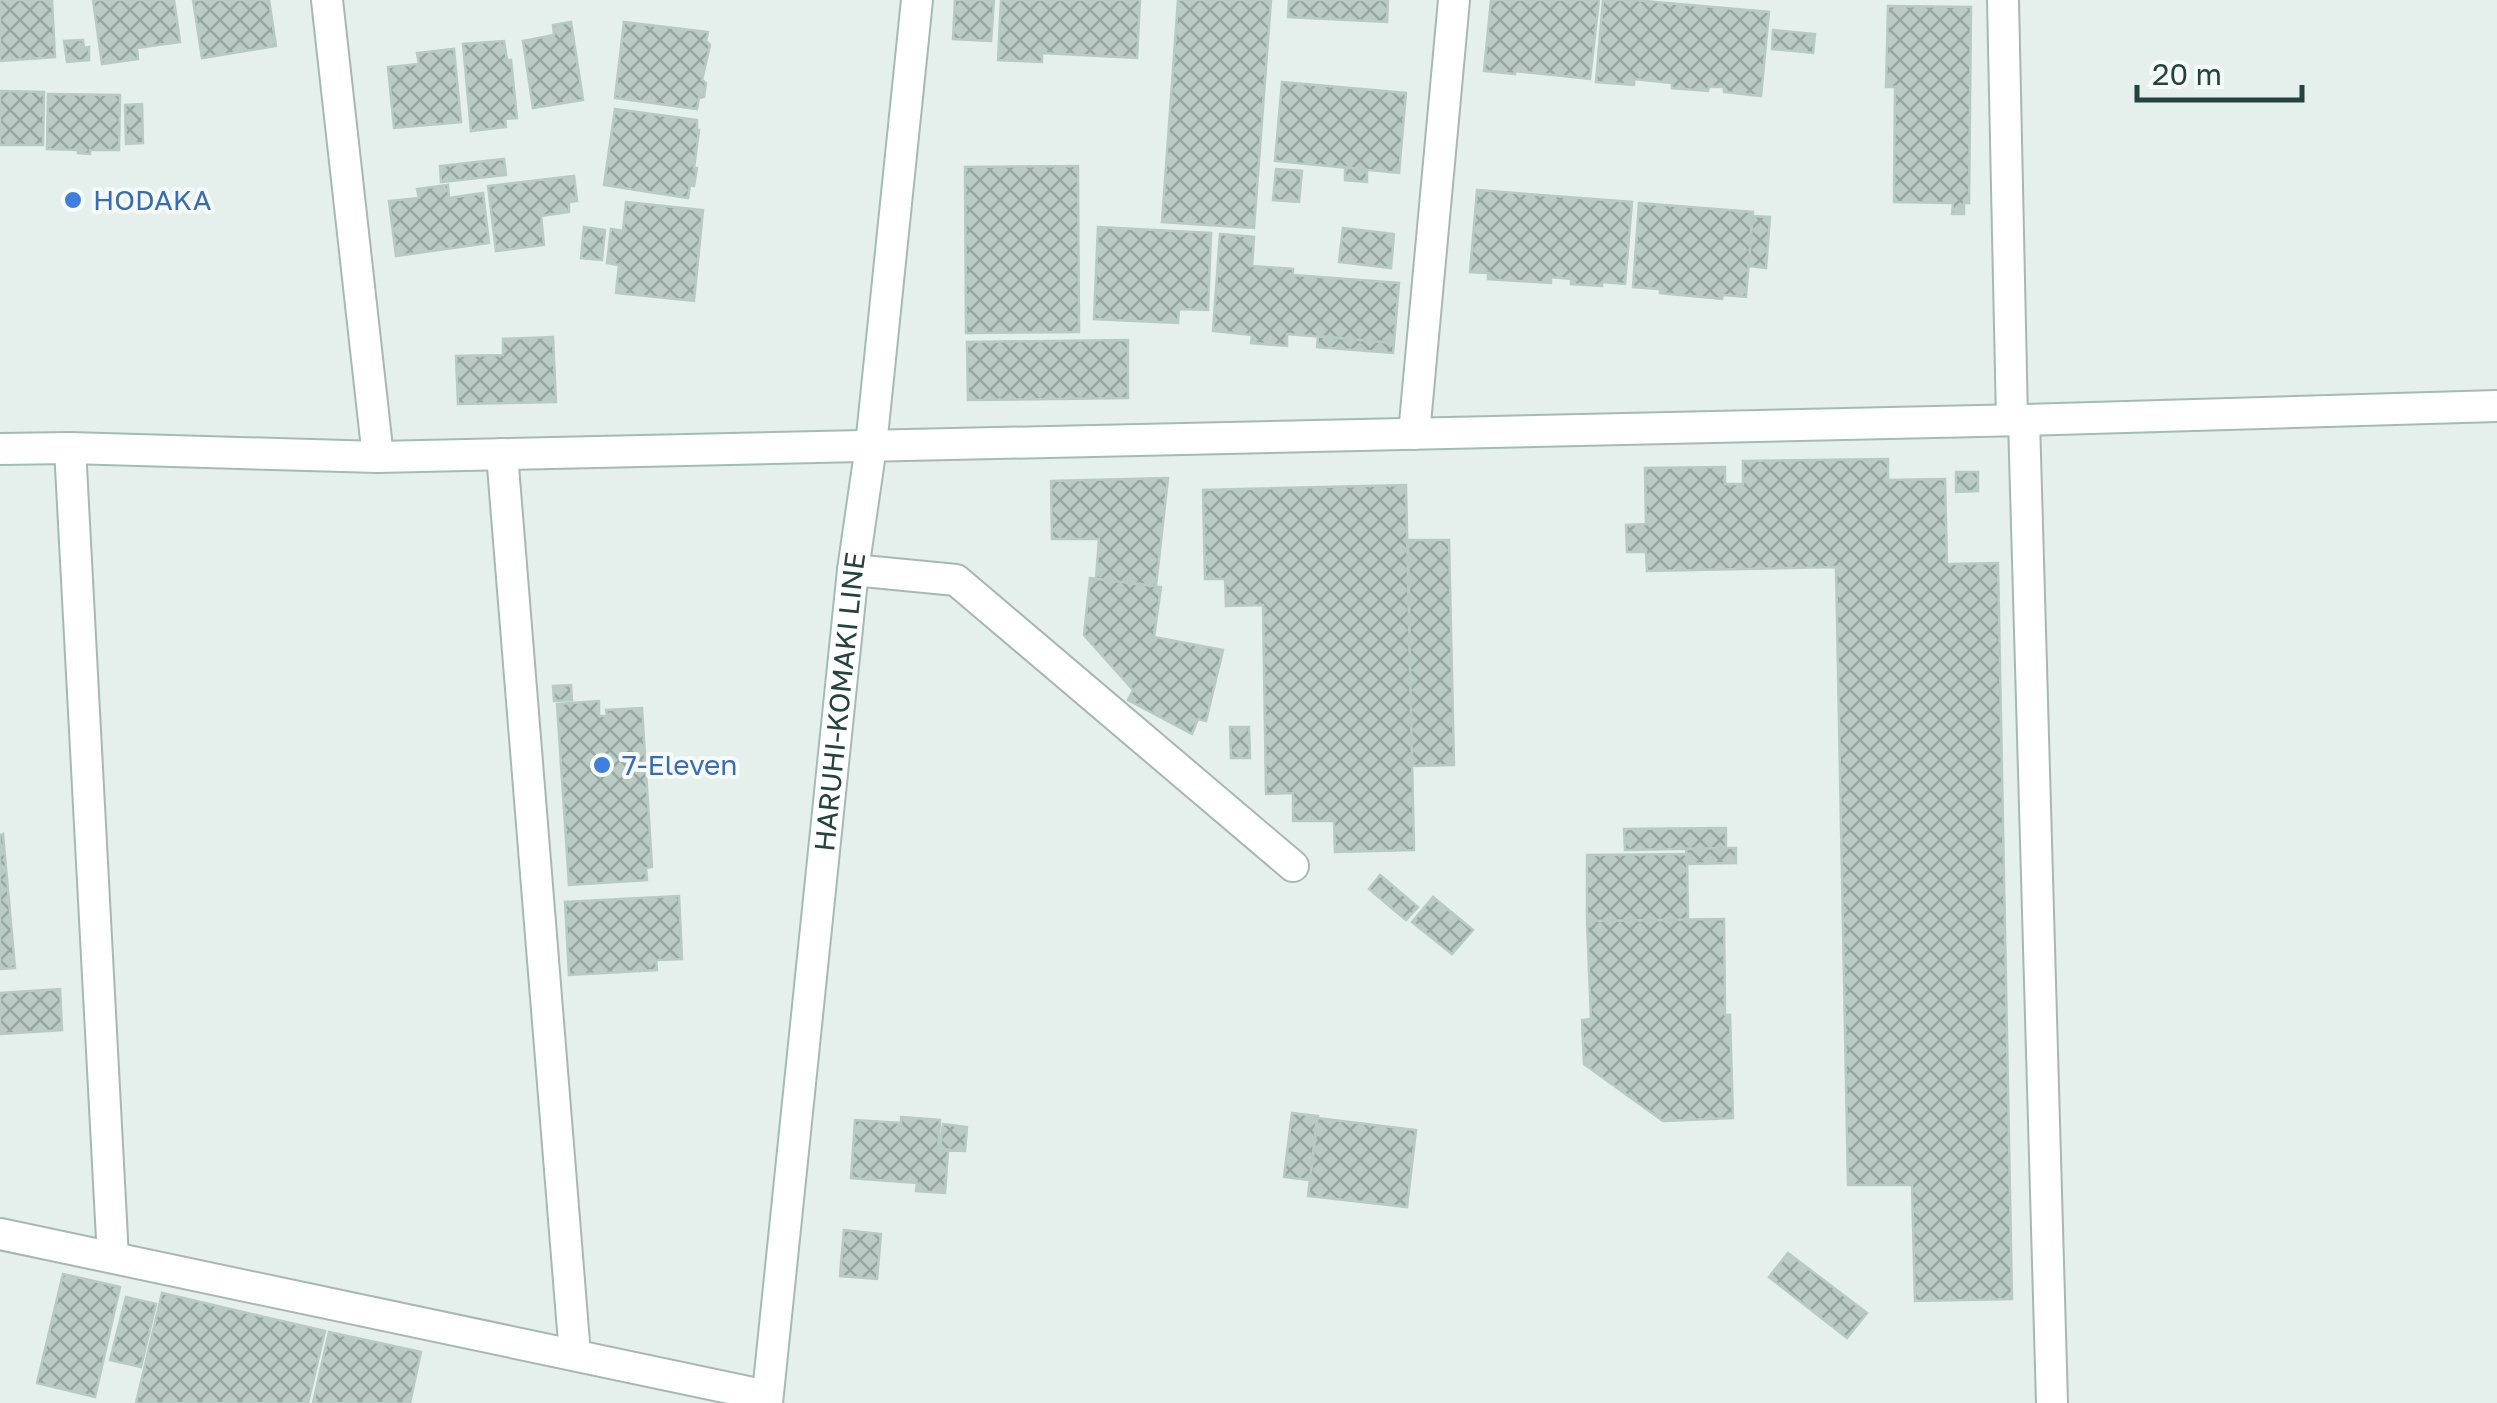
<svg xmlns="http://www.w3.org/2000/svg" width="2497" height="1403" font-family="'Golos Text',sans-serif">
<defs>
<pattern id="building-cross-hatch" width="8" height="8" patternUnits="userSpaceOnUse" patternTransform="scale(2.5)"><rect width="8" height="8" fill="#bacbc5"/><path d="M0 0l8 8M0 8l8-8" fill="none" stroke="#97a6a1"/></pattern>
</defs>
<rect width="100%" height="100%" fill="#e5efec"/>
<path fill="url(#building-cross-hatch)" stroke="#b7cac3" stroke-width="2.5" d="M 0,0 L 52,0 L 55,57 L 0,61 Z
M 93,0 L 174,0 L 180,42 L 137,48 L 138,59 L 102,64 Z
M 193,0 L 269,0 L 276,46 L 202,58 Z
M 955,0 L 994,0 L 991,41 L 953,39 Z
M 1001,0 L 1140,0 L 1137,58 L 1042,53 L 1042,62 L 998,60 Z
M 1178,0 L 1271,0 L 1254,228 L 1162,222 Z
M 1289,0 L 1388,0 L 1387,22 L 1288,17 Z
M 1491,0 L 1599,0 L 1590,79 L 1515,71 L 1515,74 L 1484,71 Z
M 1603,0 L 1633,0 L 1769,12 L 1761,96 L 1724,92 L 1724,87 L 1709,87 L 1708,91 L 1672,88 L 1672,83 L 1634,79 L 1634,85 L 1596,82 Z
M 1888,6 L 1971,7 L 1969,203 L 1964,203 L 1964,214 L 1952,214 L 1953,203 L 1894,202 L 1895,87 L 1886,87 Z
M 571,22 L 583,100 L 533,108 L 523,41 L 554,35 L 553,25 Z
M 624,22 L 708,32 L 706,41 L 710,45 L 702,80 L 706,83 L 704,97 L 699,98 L 697,109 L 615,98 Z
M 1773,30 L 1815,34 L 1813,53 L 1772,49 Z
M 83,40 L 84,48 L 89,47 L 89,60 L 67,62 L 64,41 Z
M 504,41 L 507,60 L 511,60 L 517,118 L 505,119 L 506,127 L 471,131 L 463,44 Z
M 454,49 L 461,122 L 394,128 L 388,67 L 419,64 L 417,53 Z
M 1282,82 L 1406,93 L 1399,173 L 1275,161 Z
M 0,91 L 44,92 L 43,145 L 0,145 Z
M 48,94 L 120,95 L 119,150 L 90,150 L 90,154 L 78,153 L 78,150 L 47,149 Z
M 142,104 L 143,143 L 126,144 L 125,105 Z
M 615,109 L 697,120 L 697,130 L 699,130 L 694,168 L 697,168 L 694,186 L 690,185 L 688,198 L 604,185 Z
M 504,159 L 506,175 L 441,182 L 440,166 Z
M 1078,166 L 1079,332 L 966,333 L 965,167 Z
M 1345,167 L 1367,170 L 1367,182 L 1345,180 Z
M 1276,169 L 1302,171 L 1299,202 L 1273,200 Z
M 574,176 L 577,201 L 569,202 L 569,212 L 541,216 L 544,245 L 496,251 L 488,186 Z
M 448,185 L 449,198 L 483,193 L 489,243 L 396,256 L 389,201 L 419,198 L 417,189 Z
M 1477,190 L 1632,202 L 1625,284 L 1602,282 L 1602,286 L 1571,284 L 1571,279 L 1551,277 L 1551,283 L 1488,279 L 1488,273 L 1470,272 Z
M 626,202 L 703,210 L 694,301 L 616,293 L 619,265 L 607,263 L 611,229 L 623,231 Z
M 1639,203 L 1753,212 L 1746,297 L 1723,295 L 1722,299 L 1660,293 L 1660,289 L 1633,287 Z
M 1752,216 L 1770,217 L 1766,268 L 1749,266 Z
M 584,227 L 605,230 L 602,260 L 581,258 Z
M 1098,227 L 1211,233 L 1208,310 L 1179,309 L 1178,323 L 1094,319 Z
M 1343,228 L 1394,234 L 1391,268 L 1339,262 Z
M 1220,234 L 1254,237 L 1252,266 L 1293,269 L 1293,275 L 1399,283 L 1394,343 L 1287,334 L 1287,346 L 1251,343 L 1252,335 L 1213,331 Z
M 1318,336 L 1394,343 L 1393,353 L 1317,347 Z
M 553,337 L 556,402 L 458,404 L 456,356 L 503,355 L 503,339 Z
M 1128,340 L 1128,398 L 968,400 L 967,342 Z
M 1888,459 L 1888,480 L 1945,479 L 1947,564 L 1998,563 L 2012,1299 L 1915,1301 L 1912,1185 L 1848,1185 L 1836,567 L 1647,571 L 1646,552 L 1627,552 L 1626,525 L 1646,524 L 1645,468 L 1725,467 L 1725,484 L 1743,484 L 1743,461 Z
M 1956,472 L 1978,472 L 1978,491 L 1956,492 Z
M 1168,478 L 1156,586 L 1096,579 L 1099,539 L 1052,539 L 1051,481 Z
M 1406,485 L 1414,850 L 1335,852 L 1334,821 L 1293,821 L 1293,793 L 1266,794 L 1263,605 L 1226,606 L 1225,579 L 1205,579 L 1203,490 Z
M 1408,540 L 1449,540 L 1454,765 L 1412,766 Z
M 1090,578 L 1161,587 L 1154,637 L 1223,650 L 1206,721 L 1198,719 L 1192,734 L 1128,700 L 1133,690 L 1084,635 Z
M 571,685 L 572,700 L 554,701 L 553,686 Z
M 599,701 L 599,716 L 607,716 L 606,710 L 642,708 L 652,867 L 646,868 L 647,880 L 569,885 L 557,704 Z
M 1230,727 L 1249,727 L 1250,758 L 1231,758 Z
M 1726,828 L 1726,848 L 1625,850 L 1624,829 Z
M 3,834 L 15,968 L 0,969 L 0,835 Z
M 1726,848 L 1736,848 L 1736,863 L 1687,864 L 1686,849 Z
M 1687,854 L 1688,920 L 1587,921 L 1587,855 Z
M 1380,875 L 1418,907 L 1406,920 L 1369,889 Z
M 679,896 L 682,959 L 656,960 L 657,970 L 569,975 L 565,902 Z
M 1433,897 L 1473,930 L 1452,954 L 1412,922 Z
M 1724,919 L 1725,1015 L 1730,1015 L 1733,1118 L 1663,1121 L 1584,1064 L 1582,1020 L 1591,1019 L 1587,921 Z
M 60,989 L 62,1030 L 0,1034 L 0,993 Z
M 1292,1113 L 1318,1116 L 1310,1180 L 1284,1177 Z
M 901,1117 L 940,1120 L 938,1150 L 948,1151 L 945,1193 L 916,1191 L 917,1183 L 851,1178 L 855,1120 L 901,1123 Z
M 1317,1118 L 1416,1130 L 1407,1207 L 1308,1196 Z
M 943,1124 L 967,1127 L 965,1151 L 940,1149 Z
M 844,1230 L 881,1234 L 877,1279 L 840,1276 Z
M 1788,1253 L 1867,1313 L 1847,1338 L 1769,1277 Z
M 63,1274 L 120,1287 L 95,1397 L 37,1383 Z
M 162,1293 L 325,1331 L 308,1403 L 136,1403 Z
M 126,1297 L 156,1304 L 141,1367 L 110,1360 Z
M 329,1332 L 421,1352 L 410,1403 L 313,1403 Z"/>
<g fill="none" stroke-linecap="round" stroke-linejoin="round">
<g stroke="#a7b8b4" stroke-width="34">
<path id="street" d="M 327,0 L 378,457
M 2003,0 L 2012,420
M 2024,420 L 2052,1403
M 1414,434 L 1454,0
M 70,448 L 113,1258
M 502,454 L 575,1355
M 853,570 L 956,580 L 1293,866
M 0,1234 L 767,1396"/>
</g>
<g stroke="#a2bcb5" stroke-width="34">
<g id="secondary">
<path d="M 0,449 L 70,448 L 378,457 L 2024,420 L 2497,406"/>
<path id="s1" d="M 767,1403 L 853,570 L 871,446 L 917,0"/>
</g>
</g>
<use href="#street" stroke="#fff" stroke-width="30"/>
<use href="#secondary" stroke="#fff" stroke-width="30"/>
</g>
<g fill="#3f7fe0" stroke="#f6fbf9" stroke-width="4">
<circle cx="73" cy="200" r="10"/>
<circle cx="602" cy="765" r="10"/>
</g>
<g text-anchor="middle" stroke-width="8" stroke-linejoin="round" paint-order="stroke">
<g font-size="28" fill="#366cbe" stroke="#f6fbf9" text-anchor="start">
<text x="93" y="210">HODAKA</text>
<text x="622" y="775">7-Eleven</text>
</g>
<g font-size="28" fill="#22443d" stroke="#f6fbf9">
<text dy="10" stroke="none"><textPath href="#s1" startOffset="705">HARUHI-KOMAKI LINE</textPath></text>
</g>
</g>
<path d="M2137 85v15h165v-15" fill="none" stroke="#22443d" stroke-width="5"/>
<text x="2152" y="85" font-size="30" fill="#22443d" stroke="#f6fbf9" stroke-width="8" paint-order="stroke">20 m</text>
</svg>
